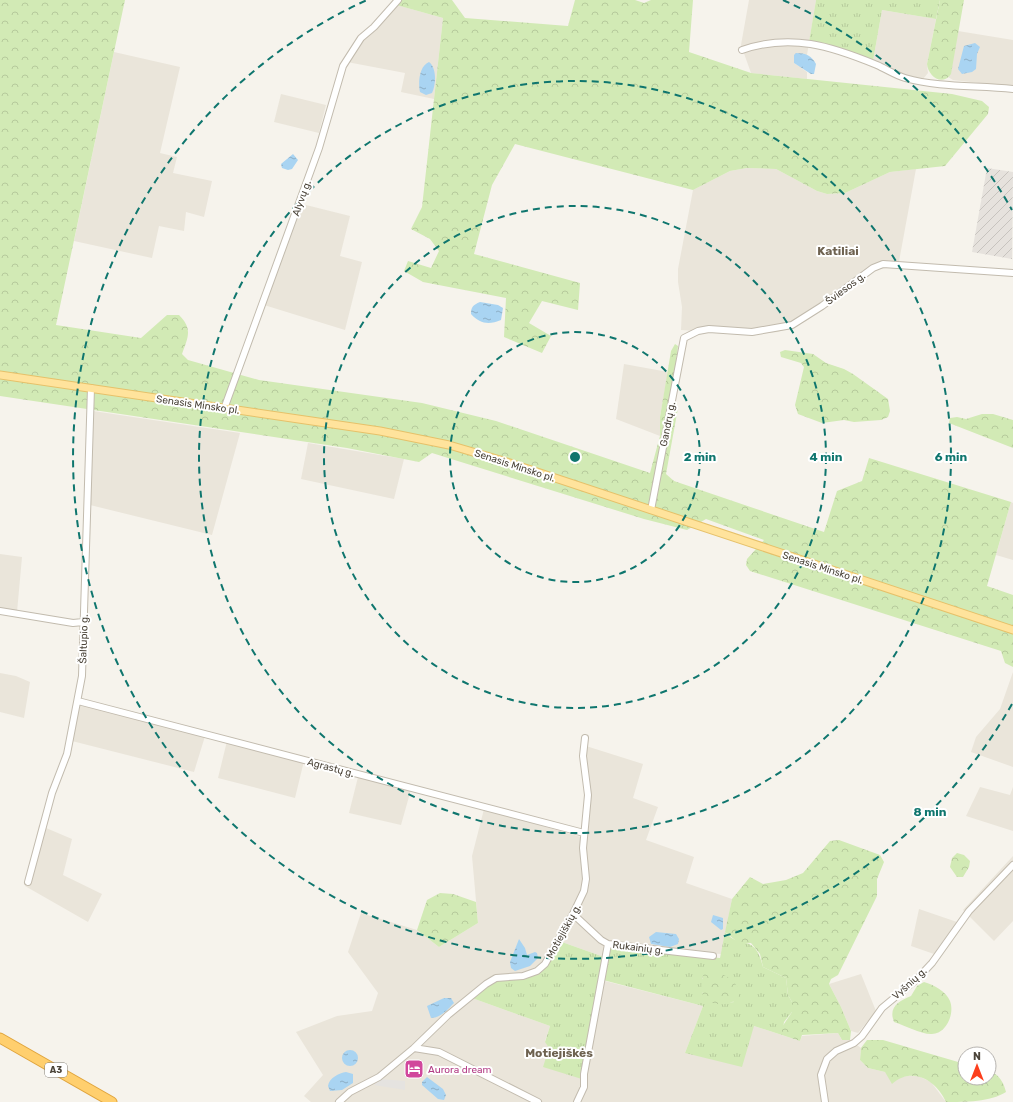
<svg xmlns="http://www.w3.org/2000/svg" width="1013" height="1102" font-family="Rubik,sans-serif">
<defs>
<pattern id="industrial-furrows" width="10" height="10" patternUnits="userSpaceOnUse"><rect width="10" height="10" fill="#e6e2dd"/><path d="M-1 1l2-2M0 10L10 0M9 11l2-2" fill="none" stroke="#c7c3be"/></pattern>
<pattern id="grass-tufts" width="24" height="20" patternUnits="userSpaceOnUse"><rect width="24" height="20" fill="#d2eab5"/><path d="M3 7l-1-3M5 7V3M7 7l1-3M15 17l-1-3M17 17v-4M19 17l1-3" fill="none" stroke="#b6ca9c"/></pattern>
<pattern id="forest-crowns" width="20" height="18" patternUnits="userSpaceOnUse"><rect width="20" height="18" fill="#d2eab5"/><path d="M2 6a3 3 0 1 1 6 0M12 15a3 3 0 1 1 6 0" fill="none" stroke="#b6ca9c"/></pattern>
<pattern id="water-ripples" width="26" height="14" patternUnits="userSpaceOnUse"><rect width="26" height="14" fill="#a9d4f2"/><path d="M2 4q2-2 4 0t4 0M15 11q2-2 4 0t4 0" fill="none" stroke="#8caec5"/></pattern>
</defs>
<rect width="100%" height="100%" fill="#f6f3ec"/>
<path fill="#eae5da" d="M 749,0 L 816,0 L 807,55 L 799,53 L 794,63 L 807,72 L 807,79 L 751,73 L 741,45 Z
M 397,5 L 443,18 L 434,99 L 401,92 L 405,73 L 347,62 L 355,48 Z
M 882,10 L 936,19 L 927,64 L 928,73 L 923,79 L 907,76 L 873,61 Z
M 958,31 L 1013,40 L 1013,87 L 953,80 L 948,77 Z
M 114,52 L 180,67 L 160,153 L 177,157 L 173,173 L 212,181 L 204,217 L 186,212 L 184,231 L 159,226 L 152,258 L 74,241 Z
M 281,94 L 326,105 L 319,133 L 274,122 Z
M 747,168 L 776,169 L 817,191 L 827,194 L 845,193 L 890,172 L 916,169 L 898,267 L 877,269 L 806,321 L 778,332 L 752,335 L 681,330 L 682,307 L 678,282 L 678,269 L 693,190 L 730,171 Z
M 302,204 L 350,216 L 340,256 L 362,262 L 345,330 L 264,305 Z
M 624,364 L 668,372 L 660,417 L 660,436 L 616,419 Z
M 93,411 L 240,433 L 212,535 L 90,505 Z
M 308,443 L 404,459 L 394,499 L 301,479 Z
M 1011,502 L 1013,503 L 1013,560 L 996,555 Z
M 0,554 L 22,557 L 17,612 L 0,609 Z
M 1013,672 L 1013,767 L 971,752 L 976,737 L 1000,709 Z
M 0,673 L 16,676 L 30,682 L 24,718 L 0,712 Z
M 81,700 L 206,733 L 194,772 L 72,741 Z
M 227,741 L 304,761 L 295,798 L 218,778 Z
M 586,746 L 643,764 L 633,798 L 658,807 L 646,840 L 694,857 L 686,883 L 732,899 L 721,954 L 606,944 L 604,957 L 559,941 L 587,891 L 588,878 L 584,847 Z
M 359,773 L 412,786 L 401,825 L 349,813 Z
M 980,787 L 1010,795 L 1013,787 L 1013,831 L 966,816 Z
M 484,809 L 581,837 L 580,847 L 583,889 L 541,965 L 527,973 L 493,976 L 480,984 L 384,1072 L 338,1102 L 311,1102 L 304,1096 L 323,1075 L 296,1032 L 337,1016 L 372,1011 L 378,993 L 348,952 L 361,913 L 417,930 L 439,947 L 478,923 L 472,856 Z
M 39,825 L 72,839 L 63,875 L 102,894 L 88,922 L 25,886 Z
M 1013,856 L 1013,921 L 994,941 L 963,910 Z
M 919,909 L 957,922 L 934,954 L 911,946 Z
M 861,974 L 876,1011 L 858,1033 L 851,1031 L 841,1007 L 829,984 Z
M 601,980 L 703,1006 L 685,1053 L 754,1026 L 800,1041 L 802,1036 L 838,1033 L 842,1040 L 850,1040 L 861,1048 L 860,1060 L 868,1068 L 885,1072 L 900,1077 L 916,1075 L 931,1082 L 946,1102 L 342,1102 L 357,1091 L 388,1074 L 472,998 L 550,1026 L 545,1041 L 549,1048 Z"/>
<path fill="url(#industrial-furrows)" d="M 987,168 L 1013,172 L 1012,259 L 972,252 Z"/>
<path fill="url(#grass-tufts)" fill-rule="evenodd" d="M 816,0 L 940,0 L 936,19 L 882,10 L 873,61 L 835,47 L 809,42 Z
M 725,932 C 740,950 755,932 763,967 L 786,978 L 788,995 L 792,1002 L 792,1012 L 784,1022 L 782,1035 L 754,1026 L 742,1067 L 685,1053 L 703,1006 L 603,980 L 609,947 L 720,958 ZM 702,977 L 734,1002 L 719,1004 L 702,993 Z
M 559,941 L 604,957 L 585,1080 L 543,1067 L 549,1048 L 545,1042 L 550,1026 L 472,998 L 492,982 L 533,975 Z"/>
<path fill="url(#forest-crowns)" d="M 0,0 L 125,0 L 56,325 L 141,338 L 167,315 L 179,315 C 193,329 188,337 182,354 L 188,360 L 259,380 L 422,403 L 496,421 L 650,473 L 660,436 L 660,417 L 671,351 L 675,344 L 678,346 L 672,393 L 678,408 L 666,474 L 674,481 L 824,532 L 837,491 L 862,481 L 869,458 L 1011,502 L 987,586 L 1013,595 L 1013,667 L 1005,663 L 1001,651 L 750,571 L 746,565 L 747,559 L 764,540 L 706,519 L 687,530 L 644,519 L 432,453 L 419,462 L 347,448 L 0,396 Z
M 395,0 L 452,0 L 465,18 L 568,26 L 575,0 L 635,0 L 644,3 L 651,0 L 693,0 L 689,52 L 751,73 L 952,94 L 982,101 L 989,107 L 988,114 L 945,166 L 890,172 L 845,193 L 827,194 L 817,191 L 776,169 L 747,168 L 730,171 L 693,190 L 515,144 L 492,185 L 474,254 L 580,283 L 578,310 L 542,301 L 529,323 L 551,336 L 542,353 L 504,337 L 506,298 L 423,282 L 404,271 L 408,261 L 431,268 L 439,251 L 430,239 L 411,229 L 422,207 L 443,18 L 393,4 Z
M 940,0 L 964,0 L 951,74 C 942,87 928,76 927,64 Z
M 785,350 L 813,354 L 826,363 L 844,369 L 853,374 L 888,399 L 890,411 L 888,417 L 881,420 L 854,422 L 844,420 L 822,423 L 798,414 L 795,405 L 804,367 L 801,363 L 781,357 L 780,352 Z
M 982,414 L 993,414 L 1013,420 L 1013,448 L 949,423 L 950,418 L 957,417 L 966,419 Z
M 839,840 L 880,855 L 884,862 L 877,879 L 877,896 L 838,975 L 831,979 L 829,984 L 841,1007 L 851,1031 L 850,1040 L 842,1040 L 838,1033 L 802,1035 L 800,1041 L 782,1035 L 782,1027 L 792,1012 L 792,1002 L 788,995 L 786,978 L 763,967 L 760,954 L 751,943 L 740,944 L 725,932 L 732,899 L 750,877 L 763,884 L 786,880 L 803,873 L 830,841 Z
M 957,853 L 964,855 L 970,861 L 969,867 L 963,877 L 957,877 L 950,867 L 952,858 Z
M 440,893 L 453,894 L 476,902 L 478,923 L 439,947 L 417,930 L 427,900 Z
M 711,970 C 724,973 744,984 738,999 C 728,1006 716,1005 706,1001 C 700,994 700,979 705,972 Z
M 924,982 C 934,985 946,991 950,1001 C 955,1014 946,1034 932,1034 C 923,1035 903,1025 894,1022 C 888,1007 899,1001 911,996 L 917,986 Z
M 867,1040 L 883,1040 L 965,1064 L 965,1078 L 989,1078 L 989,1071 C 999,1074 1004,1083 1006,1092 C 990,1102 966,1102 946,1102 C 936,1080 912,1066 892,1084 L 885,1072 L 868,1068 L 860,1060 L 861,1048 Z"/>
<path fill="#e5e3e0" d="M 381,1079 L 405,1081 L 405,1090 L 374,1085 Z"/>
<path fill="url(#water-ripples)" d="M 975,43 L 980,47 L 977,54 L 976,69 L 972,72 L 962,74 L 958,69 L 964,46 Z
M 796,53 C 806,53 812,56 816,64 L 814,74 L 811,74 L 794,63 L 794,55 Z
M 429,62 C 437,68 436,85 432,93 L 426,95 L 420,92 C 418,83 419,66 429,62 Z
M 293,154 L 298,160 L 292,169 L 288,170 L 282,168 L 281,164 Z
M 480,302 L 498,305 L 503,308 L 501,320 C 489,325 480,324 471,314 C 471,307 473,305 480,302 Z
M 713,915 L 723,918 L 723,929 L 721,930 L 711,922 Z
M 656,932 L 676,934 L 679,939 L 678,944 L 670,947 L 651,944 L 649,937 Z
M 519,939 L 525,948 L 527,955 L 535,952 L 537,953 L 538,958 L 530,966 L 515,971 L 511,968 L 510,962 Z
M 444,998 L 451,998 L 454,1003 C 448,1009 441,1018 431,1018 L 427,1006 Z
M342 1058a8 8 0 1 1 16 0a8 8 0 1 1-16 0Z
M 346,1072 L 353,1074 L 353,1083 L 342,1090 L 330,1091 L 328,1086 C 329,1078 339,1073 346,1072 Z
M 427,1077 L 443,1089 L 446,1095 L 444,1100 L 438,1099 L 422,1085 L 422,1082 Z"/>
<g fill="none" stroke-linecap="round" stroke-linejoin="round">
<g stroke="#c2bbae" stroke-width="8">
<path id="minor" d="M 742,50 C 791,33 831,46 877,65 C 886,69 895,75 905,78 C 940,88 977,85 1013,89
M 224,409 L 319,148 L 343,66 L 361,38 L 374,27 L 398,0
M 651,510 L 684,338 L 698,331 L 709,329 L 752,332 L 792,325 L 822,306 L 873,268 L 883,264 L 1013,273
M 0,611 L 73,623 L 83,622
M 78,701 L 584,833
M 28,882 L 52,793 L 67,754 L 82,676 L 91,388
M 573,914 L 601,940 L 608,944 L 713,956
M 414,1048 L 448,1015 L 486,984 L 496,978 L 523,976 L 537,971 L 545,964 L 573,914 L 584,891 L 586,879 L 583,848 L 588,795 L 583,756 L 585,738
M 339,1102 L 350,1092 L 379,1077 L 414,1048 L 439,1052 L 538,1102
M 577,1102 L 584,1087 L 584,1074 L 608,944
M 825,1102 L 821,1075 L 827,1059 L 836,1051 L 854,1043 L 862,1036 L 882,1008 L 917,979 L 932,963 L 969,911 L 1013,865"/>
</g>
<g stroke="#e6c16a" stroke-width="9">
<path id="major" d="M 0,375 L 380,431 L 449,445 L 510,463 L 1013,630"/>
</g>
<g stroke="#e0a43c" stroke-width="11">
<path id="highway" d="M 0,1038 L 112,1102"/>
</g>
<use href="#minor" stroke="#fff" stroke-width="6"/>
<use href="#major" stroke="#ffe39c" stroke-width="7"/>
<use href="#highway" stroke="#ffcf6e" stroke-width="9"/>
</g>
<g fill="none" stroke="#0f766e" stroke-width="2" stroke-dasharray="7 5">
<circle cx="575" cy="457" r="125"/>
<circle cx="575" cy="457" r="251"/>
<circle cx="575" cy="457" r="376"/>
<path d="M1012 704A502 502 0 1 1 367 0M783 0A502 502 0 0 1 1012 210"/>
</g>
<defs>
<g id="hotel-square" transform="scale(1)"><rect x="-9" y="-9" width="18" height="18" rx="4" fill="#d1479c" stroke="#fff"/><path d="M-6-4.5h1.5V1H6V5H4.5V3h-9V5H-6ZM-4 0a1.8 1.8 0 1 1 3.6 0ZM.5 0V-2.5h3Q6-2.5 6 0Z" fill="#fff"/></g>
</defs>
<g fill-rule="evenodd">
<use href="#hotel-square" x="414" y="1069"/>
</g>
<g text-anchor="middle" stroke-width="4" stroke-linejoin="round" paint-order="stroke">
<rect fill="#fff" stroke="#817c74" stroke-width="1" x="45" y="1063" width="22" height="14" rx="3"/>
<g font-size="9" font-weight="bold" fill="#4b4439">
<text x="56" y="1073">A3</text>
</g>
<g font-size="10" fill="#4b4439" stroke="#fff">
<text transform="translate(301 198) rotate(-70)" y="4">Alyvų g.</text>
<text transform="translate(845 288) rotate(-37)" y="4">Šviesos g.</text>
<text transform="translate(198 404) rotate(8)" y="4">Senasis Minsko pl.</text>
<text transform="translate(667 424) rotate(-79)" y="4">Gandrų g.</text>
<text transform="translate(515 465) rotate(18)" y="4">Senasis Minsko pl.</text>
<text transform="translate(823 567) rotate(18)" y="4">Senasis Minsko pl.</text>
<text transform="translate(83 639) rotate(-88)" y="4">Šaltupio g.</text>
<text transform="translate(331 767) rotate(15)" y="4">Agrastų g.</text>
<text transform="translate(563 931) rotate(-61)" y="4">Motiejiškių g.</text>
<text transform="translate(638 947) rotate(7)" y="4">Rukainių g.</text>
<text transform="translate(909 983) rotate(-42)" y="4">Vyšnių g.</text>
</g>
<g font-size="10" fill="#b23c85" stroke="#fff" text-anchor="start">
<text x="428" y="1073">Aurora dream</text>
</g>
<g font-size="12" font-weight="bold" fill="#6e6250" stroke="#fff">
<text x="838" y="255">Katiliai</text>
<text x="559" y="1057">Motiejiškės</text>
</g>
</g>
<circle cx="575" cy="457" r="6" fill="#0f766e" stroke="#fff" stroke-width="2"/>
<g font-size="12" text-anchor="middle" font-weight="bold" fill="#0f766e" stroke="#fff" stroke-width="4" stroke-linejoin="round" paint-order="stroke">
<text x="700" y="461">2 min</text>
<text x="826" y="461">4 min</text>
<text x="951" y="461">6 min</text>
<text x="930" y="816">8 min</text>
</g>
<g transform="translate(977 1066)"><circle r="19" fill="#ffffff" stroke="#b7b4b0"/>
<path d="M0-3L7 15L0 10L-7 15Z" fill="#fc3f1d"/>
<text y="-6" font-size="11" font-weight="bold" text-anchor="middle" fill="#4b4439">N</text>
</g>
</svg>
